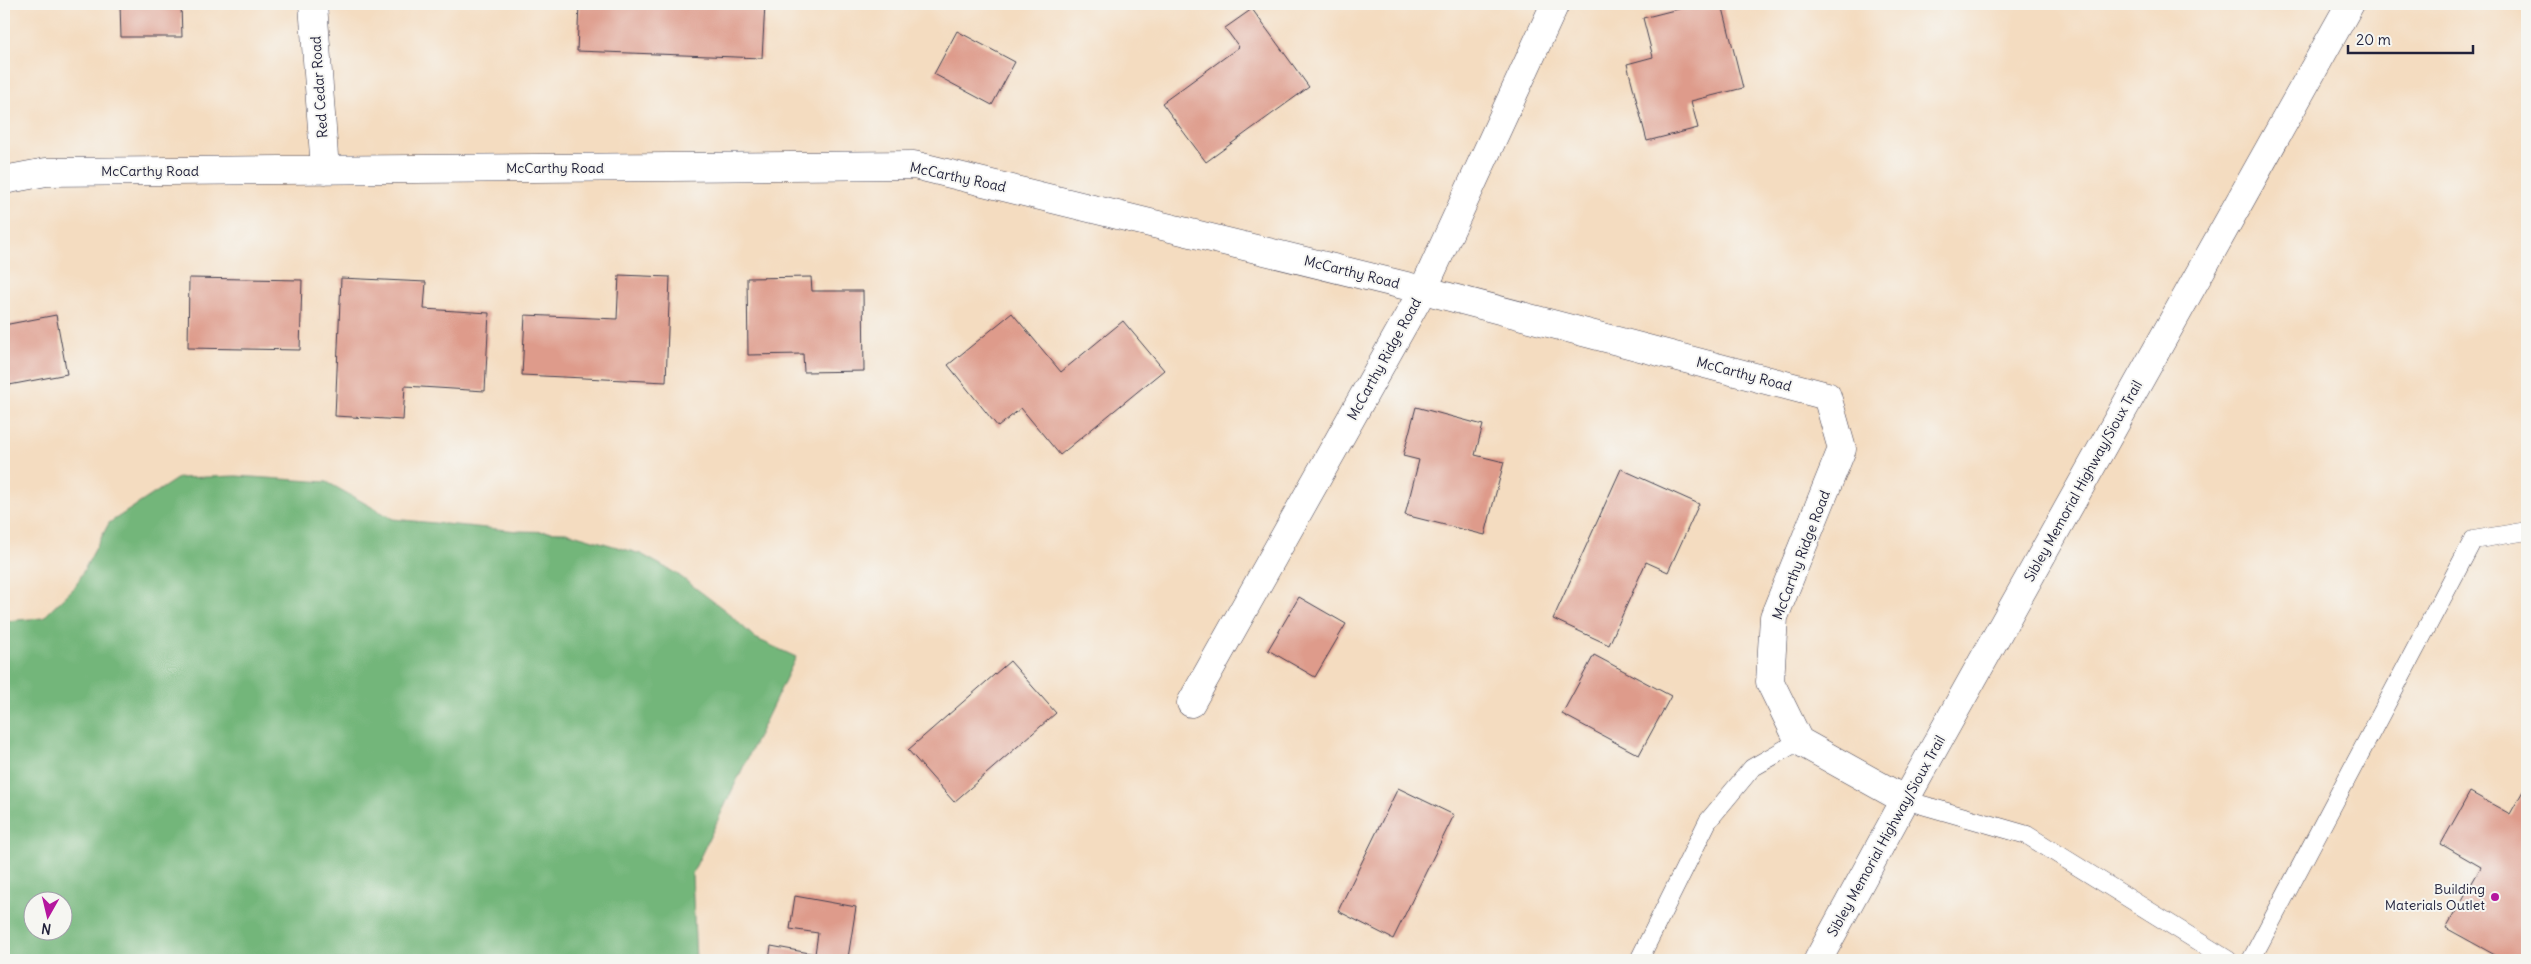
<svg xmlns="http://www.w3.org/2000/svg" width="2531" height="964" font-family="Delius,sans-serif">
<rect width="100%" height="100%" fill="#f6f6f2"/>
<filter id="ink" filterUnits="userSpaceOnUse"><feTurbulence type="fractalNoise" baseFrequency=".02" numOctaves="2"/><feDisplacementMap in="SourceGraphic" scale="10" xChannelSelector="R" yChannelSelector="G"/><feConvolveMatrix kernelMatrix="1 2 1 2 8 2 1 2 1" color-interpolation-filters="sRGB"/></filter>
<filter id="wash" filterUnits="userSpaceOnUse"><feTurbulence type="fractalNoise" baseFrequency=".0096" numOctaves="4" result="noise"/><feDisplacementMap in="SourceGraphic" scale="20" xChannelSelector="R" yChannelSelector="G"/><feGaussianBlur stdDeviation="1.12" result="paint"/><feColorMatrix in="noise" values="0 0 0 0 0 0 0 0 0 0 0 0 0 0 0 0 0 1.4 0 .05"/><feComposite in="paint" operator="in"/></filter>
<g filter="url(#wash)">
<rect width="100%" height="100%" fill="#f4dcc0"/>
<path fill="#73b67a" stroke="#4a6c5a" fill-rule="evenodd" d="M 236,476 L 327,482 L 393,519 L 518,531 L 566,532 L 641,554 L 677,574 L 726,611 L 755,638 L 796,657 L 692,874 L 696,960 L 4,960 L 4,621 L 43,618 L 75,587 L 109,523 L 178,478 ZM 32,902 L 62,902 L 62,932 L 32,932 Z"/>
<g id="blocks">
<path fill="#de9b8b" d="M 120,4 L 181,4 L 182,37 L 121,37 Z
M 579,4 L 765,4 L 762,58 L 577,51 Z
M 1698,4 L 1722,4 L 1743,88 L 1691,101 L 1698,128 L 1647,141 L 1627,64 L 1653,57 L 1643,18 Z
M 1252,9 L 1309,87 L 1206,162 L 1162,103 L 1239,47 L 1225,28 Z
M 957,31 L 1015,62 L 992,105 L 934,74 Z
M 619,275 L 670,277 L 666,382 L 522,375 L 525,315 L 617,319 Z
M 811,277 L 812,291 L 863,291 L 864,371 L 804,372 L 803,354 L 748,355 L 747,278 Z
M 189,278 L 302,280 L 300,350 L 188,348 Z
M 341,278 L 426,282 L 424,309 L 489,313 L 485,391 L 405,386 L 403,420 L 335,416 Z
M 1012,313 L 1061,372 L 1123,321 L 1164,370 L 1060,455 L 1021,408 L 998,427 L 948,365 Z
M 56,315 L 67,374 L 4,386 L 4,325 Z
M 1416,407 L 1483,425 L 1475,455 L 1504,462 L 1485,535 L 1405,515 L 1419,460 L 1403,456 Z
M 1621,469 L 1699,504 L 1668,572 L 1646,562 L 1609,645 L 1553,619 Z
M 1299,597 L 1346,624 L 1315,677 L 1268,650 Z
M 1594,655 L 1671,696 L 1639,755 L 1562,714 Z
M 1010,661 L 1056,713 L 954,802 L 908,750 Z
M 2527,784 L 2527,948 L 2520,960 L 2504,960 L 2446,928 L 2481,867 L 2441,844 L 2470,792 L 2510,814 Z
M 1398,788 L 1454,815 L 1393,939 L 1338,911 Z
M 795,896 L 856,907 L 848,958 L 856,960 L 769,960 L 771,946 L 815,954 L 818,933 L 790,929 Z"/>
</g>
</g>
<g filter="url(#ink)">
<use href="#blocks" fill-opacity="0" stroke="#423e4f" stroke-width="1"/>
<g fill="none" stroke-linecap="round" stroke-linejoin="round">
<g stroke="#423e4f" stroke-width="19">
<path id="service" d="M 1905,800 L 2027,835 L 2228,960
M 1639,960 L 1708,821 L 1752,768 L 1799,741
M 2251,960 L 2473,540 L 2527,531"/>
</g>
<g stroke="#423e4f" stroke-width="29">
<path id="minor" d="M 313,4 L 325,170
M 4,180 L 46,172 L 914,165 L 1423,290 L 1827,396 L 1842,449 L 1774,617 L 1770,682 L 1799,741 L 1905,800
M 1191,703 L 1423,290 L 1555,4"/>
</g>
<g stroke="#423e4f" stroke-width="29">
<path id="trunk" d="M 1818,960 L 1905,800 L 2350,4"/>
</g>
<use href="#service" stroke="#fff" stroke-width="18"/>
<use href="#minor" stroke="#fff" stroke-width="28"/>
<use href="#trunk" stroke="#fff" stroke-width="28"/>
</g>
</g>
<circle fill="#b5179e" stroke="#f6f6f2" stroke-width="2" cx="2495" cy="897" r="5"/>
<g text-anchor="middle" stroke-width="4" stroke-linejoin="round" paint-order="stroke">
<g font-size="14" fill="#22223b" stroke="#f6f6f2">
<text transform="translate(319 87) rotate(-94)" y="5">Red Cedar Road</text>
<text x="555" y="173">McCarthy Road</text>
<text x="150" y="176">McCarthy Road</text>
<text transform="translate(958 177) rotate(12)" y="5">McCarthy Road</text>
<text transform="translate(1352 272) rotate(14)" y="5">McCarthy Road</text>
<text transform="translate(1384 359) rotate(-61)" y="5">McCarthy Ridge Road</text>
<text transform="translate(1744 374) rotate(15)" y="5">McCarthy Road</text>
<text transform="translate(2083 481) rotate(-61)" y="5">Sibley Memorial Highway/Sioux Trail</text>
<text transform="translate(1801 555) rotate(-69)" y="5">McCarthy Ridge Road</text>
<text transform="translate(1886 836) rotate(-61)" y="5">Sibley Memorial Highway/Sioux Trail</text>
</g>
<g font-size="14" fill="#22223b" stroke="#f6f6f2" text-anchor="end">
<text x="2485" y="894">Building<tspan x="2485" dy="16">Materials Outlet</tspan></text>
</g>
</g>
<rect width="2531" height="964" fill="none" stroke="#f6f6f2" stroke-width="20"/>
<g transform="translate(48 916) rotate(188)"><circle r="24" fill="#f6f6f2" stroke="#a1a1a9"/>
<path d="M0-4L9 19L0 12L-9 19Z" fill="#b5179e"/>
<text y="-8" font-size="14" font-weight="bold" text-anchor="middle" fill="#22223b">N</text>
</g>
<path d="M2348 45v8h125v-8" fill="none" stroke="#22223b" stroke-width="2.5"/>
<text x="2356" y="45" font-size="15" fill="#22223b" stroke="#f6f6f2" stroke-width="4" paint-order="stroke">20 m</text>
</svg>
